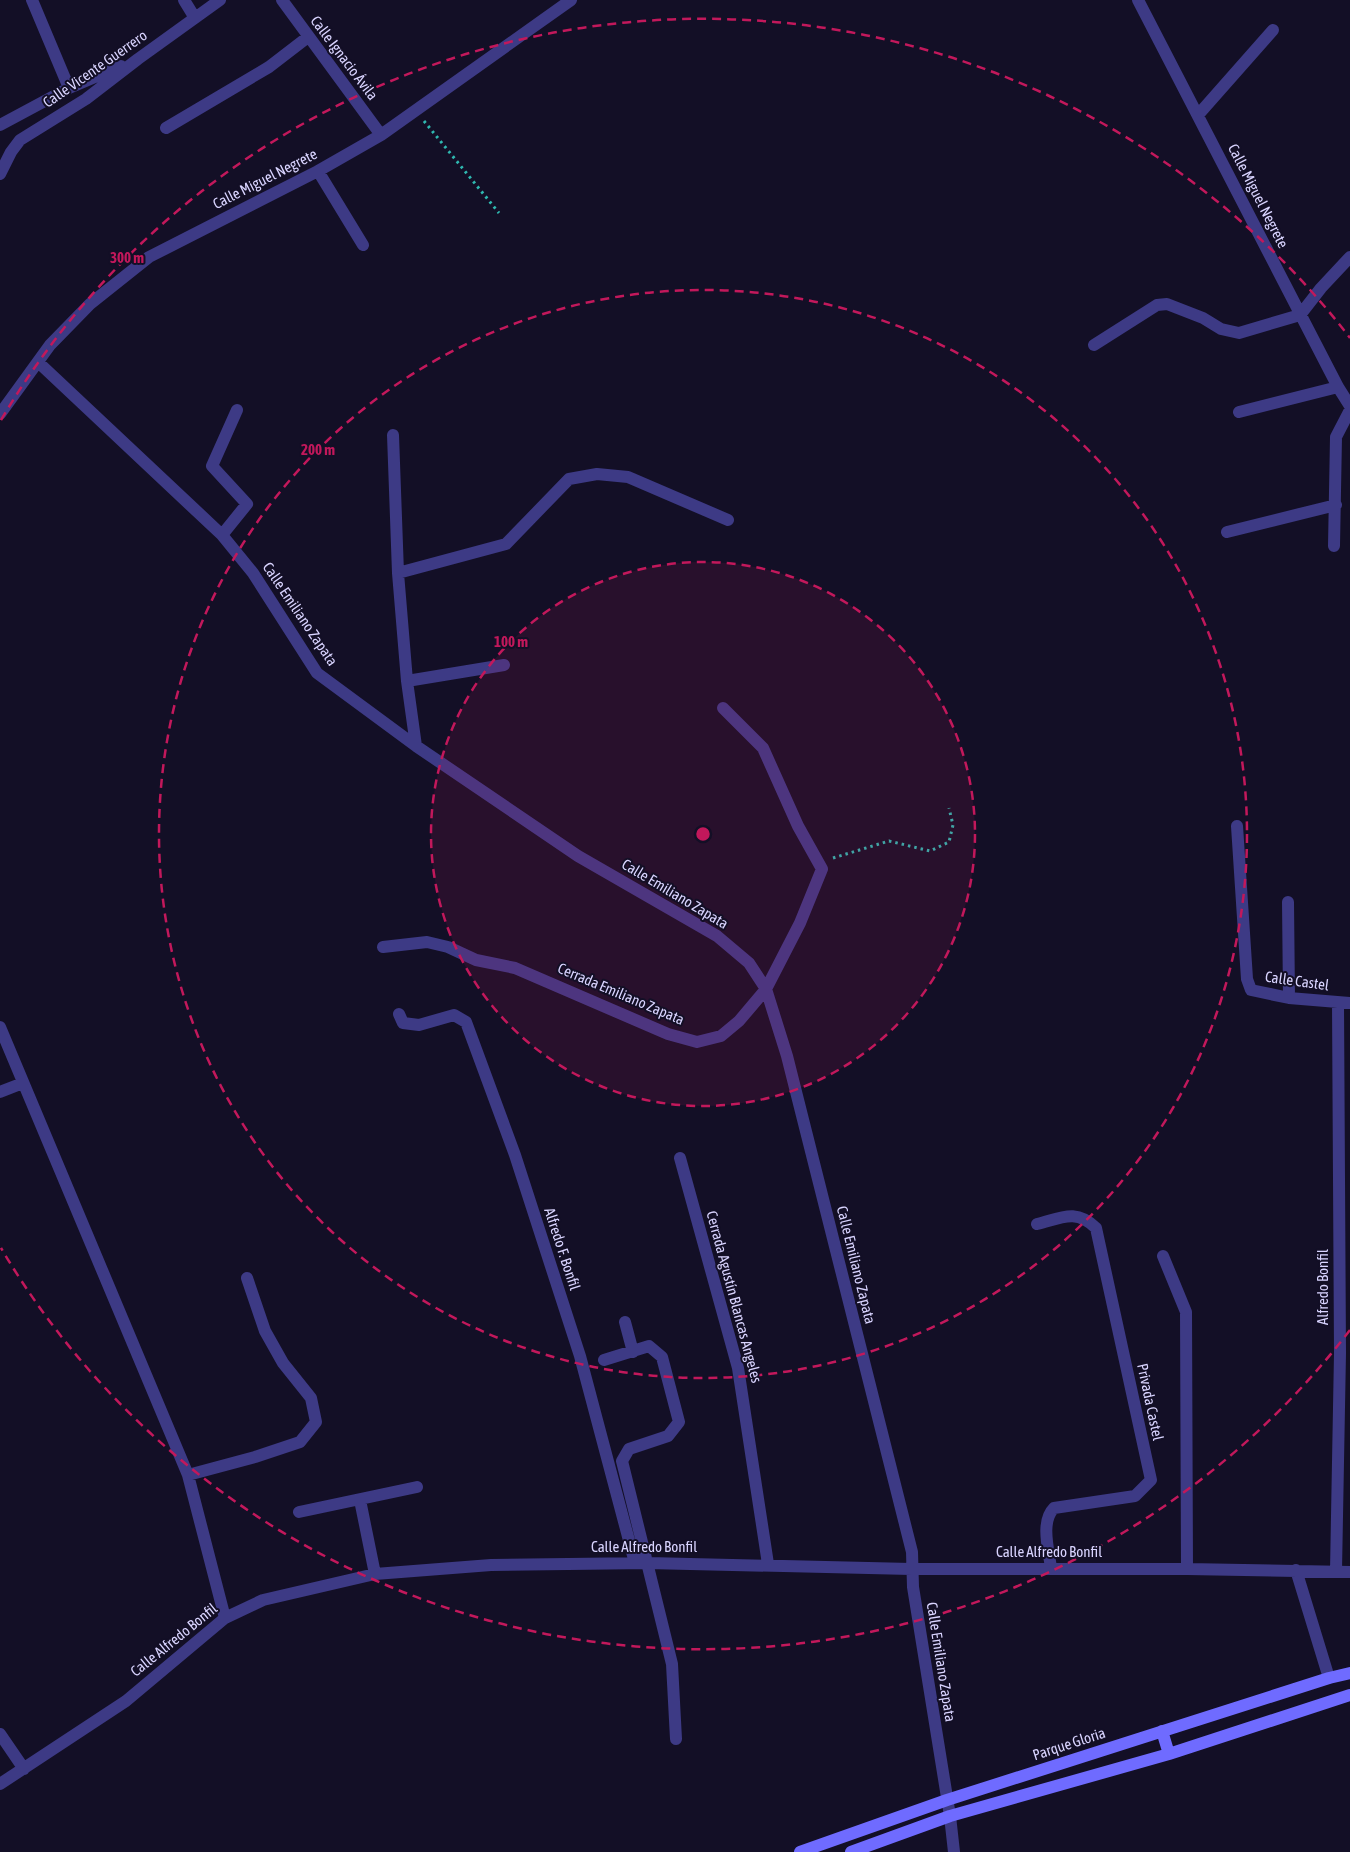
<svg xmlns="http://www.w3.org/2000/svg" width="1350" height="1852" font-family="'Asap Condensed',sans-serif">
<rect width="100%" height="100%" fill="#130f26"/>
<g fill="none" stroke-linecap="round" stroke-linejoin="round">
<path stroke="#2fb8b0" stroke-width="3" stroke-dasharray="2.5 4" stroke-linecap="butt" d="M 424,121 L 499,213
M 833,858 L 889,841 L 930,851 L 949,842 L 953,825 L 949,808"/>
<path stroke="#3d3a85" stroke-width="12" d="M 32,0 L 69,88
M 184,0 L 195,18
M 282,0 L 381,135
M 1138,0 L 1338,387 L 1350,406
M 1198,115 L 1273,30
M 0,125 L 69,88 L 121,66
M 166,128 L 269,67 L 308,37
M 318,171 L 363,245
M 0,174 L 11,152 L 20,140 L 86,99 L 138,59 L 220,0
M 1094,345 L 1157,305 L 1167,304 L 1203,318 L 1221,329 L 1239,333 L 1300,315 L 1321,288 L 1350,257
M 38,362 L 222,535 L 253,573 L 317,673 L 416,746 L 578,856 L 717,936 L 749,963 L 766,989 L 787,1056 L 912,1552 L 913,1587 L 950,1816 L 954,1852
M 1239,412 L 1338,387
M 0,414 L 50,345 L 90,304 L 149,257 L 318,171 L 381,135 L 571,0
M 393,435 L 398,573 L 407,681 L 416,746
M 1227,532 L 1336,505
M 222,535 L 247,504 L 212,466 L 237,410
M 1334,546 L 1336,437 L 1350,410
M 398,573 L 506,544 L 569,479 L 597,474 L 628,477 L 728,520
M 407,681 L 504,665
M 1237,826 L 1247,979 L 1251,990 L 1289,998 L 1350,1003
M 1288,902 L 1289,998
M 383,947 L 427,942 L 448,947 L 476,960 L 515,968 L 668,1034 L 697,1042 L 721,1036 L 739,1021 L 766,989 L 800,923 L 822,869 L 798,826 L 763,748 L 723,708
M 399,1014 L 403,1023 L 419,1025 L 454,1015 L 466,1022 L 515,1155 L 580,1356 L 635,1563
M 0,1027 L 188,1475 L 225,1618
M 0,1092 L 23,1083
M 680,1158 L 738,1368 L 768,1564
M 1037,1224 C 1061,1218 1076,1208 1096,1228 L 1151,1480 L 1135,1496 L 1054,1508 C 1040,1522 1049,1551 1051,1568
M 1163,1256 L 1186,1312 L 1187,1569
M 625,1322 L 633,1352
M 604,1360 L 649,1346 L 662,1357 L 679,1422 L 668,1436 L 629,1449 L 622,1461 L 672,1664 L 676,1739
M 188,1475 L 255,1457 L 300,1442 L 316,1422 L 311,1398 L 283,1363 L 265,1331 L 247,1278
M 360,1500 L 375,1574
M 299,1512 L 417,1487
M 1296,1570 L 1329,1678
M 1336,1571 L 1340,1353 L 1338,1003
M 0,1734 L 24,1769
M 0,1784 L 126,1701 L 225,1618 L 263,1600 L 375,1574 L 491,1565 L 648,1563 L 911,1569 L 1187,1569 L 1350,1572"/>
<path stroke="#6f6bff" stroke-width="12" d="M 1162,1731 L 1169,1754
M 800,1852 L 947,1800 L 1329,1678 L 1350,1673
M 851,1852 L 950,1816 L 1169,1754 L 1350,1695"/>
</g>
<circle cx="703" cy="834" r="272" fill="#c2185b" fill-opacity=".12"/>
<g fill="none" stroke="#c2185b" stroke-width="2.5" stroke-dasharray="9 6">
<circle cx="703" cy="834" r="272"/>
<circle cx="703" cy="834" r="544"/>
<path d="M1350 1330A815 815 0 0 1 1 1248M1 420A815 815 0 0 1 1350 338"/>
</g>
<g text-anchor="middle" stroke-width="4" stroke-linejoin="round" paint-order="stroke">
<g font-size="15" fill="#d9d4ff" stroke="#130f26">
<text transform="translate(344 58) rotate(53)" y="5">Calle Ignacio Ávila</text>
<text transform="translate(95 69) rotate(-35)" y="5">Calle Vicente Guerrero</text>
<text transform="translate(265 179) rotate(-27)" y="5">Calle Miguel Negrete</text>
<text transform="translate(1258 196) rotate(63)" y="5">Calle Miguel Negrete</text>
<text transform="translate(300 614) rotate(56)" y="5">Calle Emiliano Zapata</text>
<text transform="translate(675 894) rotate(31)" y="5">Calle Emiliano Zapata</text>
<text transform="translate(1297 981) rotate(8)" y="5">Calle Castel</text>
<text transform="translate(621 994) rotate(23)" y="5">Cerrada Emiliano Zapata</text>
<text transform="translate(562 1249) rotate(72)" y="5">Alfredo F. Bonfil</text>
<text transform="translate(856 1265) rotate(76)" y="5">Calle Emiliano Zapata</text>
<text transform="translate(1323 1287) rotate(-90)" y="5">Alfredo Bonfil</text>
<text transform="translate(734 1297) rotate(75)" y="5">Cerrada Agustín Blancas Angeles</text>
<text transform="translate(1150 1402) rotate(78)" y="5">Privada Castel</text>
<text x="644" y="1552">Calle Alfredo Bonfil</text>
<text x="1049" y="1557">Calle Alfredo Bonfil</text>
<text transform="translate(174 1640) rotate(-39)" y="5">Calle Alfredo Bonfil</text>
<text transform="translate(941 1662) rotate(81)" y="5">Calle Emiliano Zapata</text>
<text transform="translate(1069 1744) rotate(-18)" y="5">Parque Gloria</text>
</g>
</g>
<circle cx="703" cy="834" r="8" fill="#c2185b" stroke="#130f26" stroke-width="2.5"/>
<g font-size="15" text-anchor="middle" font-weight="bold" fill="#c2185b" stroke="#130f26" stroke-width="4" stroke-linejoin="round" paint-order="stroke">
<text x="127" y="263">300 m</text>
<text x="318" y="455">200 m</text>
<text x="511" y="647">100 m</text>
</g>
</svg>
